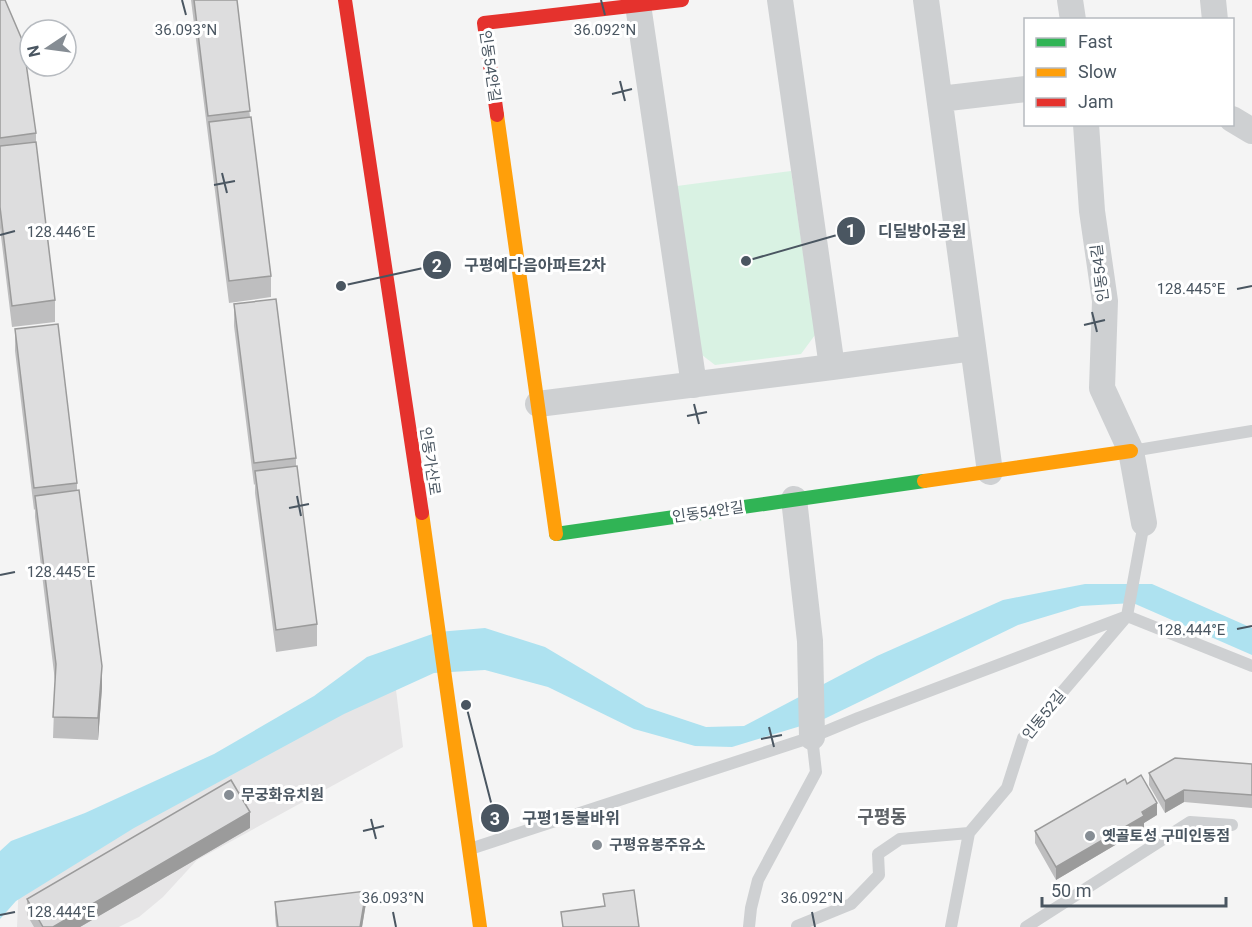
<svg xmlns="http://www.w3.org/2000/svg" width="1252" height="927" font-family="Roboto,'Noto Sans KR',sans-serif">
<rect width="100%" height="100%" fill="#f4f4f4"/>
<path fill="#e6e5e6" d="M 392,657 L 403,747 L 197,860 L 163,897 L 139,917 L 119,927 L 17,927 L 19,880 Z"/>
<path fill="#d9f2e3" d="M 791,171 L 815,335 L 801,354 L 715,365 L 702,355 L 677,186 Z"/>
<path fill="#aee2f0" d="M 1085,584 L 1152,584 L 1252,628 L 1252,655 L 1133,603 L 1081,606 L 1018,625 L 824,719 L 732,747 L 695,746 L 634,729 L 548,687 L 485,670 L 434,673 L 344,714 L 134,828 L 16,901 L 0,919 L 0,851 L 11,841 L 85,813 L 214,754 L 314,696 L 367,657 L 438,632 L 485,628 L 545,647 L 646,707 L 706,727 L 744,726 L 877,656 L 1003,600 Z"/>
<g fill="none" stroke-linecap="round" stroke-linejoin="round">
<path stroke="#ced0d2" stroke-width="12" d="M 1132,451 L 1252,431
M 470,849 L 812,737 L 858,718 L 1127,616 L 1252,666
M 797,926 L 851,904 L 879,875 L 878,854 L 900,839 L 969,833
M 749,927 L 751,908 L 758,880 L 816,772 L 812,737
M 951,927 L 969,833 L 1007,788 L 1023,738 L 1127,616 L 1144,523
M 1026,927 L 1190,822 L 1232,825"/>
<path stroke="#ced0d2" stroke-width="26" d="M 780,0 L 832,367
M 926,0 L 990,472
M 1070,0 L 1073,20
M 1213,0 L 1215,20
M 638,5 L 694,385
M 940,99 L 1026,89
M 1232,119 L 1252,131
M 1086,124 L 1092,211 L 1105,301 L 1102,388 L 1131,451 L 1144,523
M 538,404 L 832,367 L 973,348
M 794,499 L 810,641 L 812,737"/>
<path stroke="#30b455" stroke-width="14" d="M 556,534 L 924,481"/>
<path stroke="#ff9f0a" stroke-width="14" d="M 497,115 L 556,534
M 924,481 L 1131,451
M 422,513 L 480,927"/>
<path stroke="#e5322d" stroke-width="14" d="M 345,0 L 422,513
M 497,115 L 484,23 L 682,0"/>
</g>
<path fill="#bebebf" d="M 0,0 L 36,133 L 36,142 L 55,300 L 55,322 L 12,327 L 0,228 Z
M 191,0 L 237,0 L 250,117 L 271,276 L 271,297 L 229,303 Z
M 234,304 L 296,458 L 296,466 L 317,624 L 317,646 L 276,652 L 255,493 L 255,484 L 254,485 L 234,326 Z
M 15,329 L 77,483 L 77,491 L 102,688 L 98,740 L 53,738 L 55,681 L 35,517 L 35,509 L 34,510 L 15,351 Z
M 1252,764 L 1252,808 L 1184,802 L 1165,813 L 1149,785 L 1149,773 Z
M 1157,815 L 1144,823 L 1144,828 L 1056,880 L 1035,843 L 1035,831 Z
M 250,828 L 80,927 L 34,927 L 27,915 L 27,899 Z
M 275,902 L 366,903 L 362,927 L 276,927 L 275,915 Z"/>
<path fill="#9b9b9b" d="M 102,666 L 102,688 L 98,740 L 98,718 Z
M 1184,790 L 1184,802 L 1165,813 L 1165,801 Z
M 1157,803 L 1157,815 L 1144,823 L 1144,828 L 1056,880 L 1056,867 Z
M 250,812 L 250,828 L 80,927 L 53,927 Z
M 366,891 L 366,903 L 362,927 L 360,927 Z"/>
<path fill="#ddddde" stroke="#9b9b9b" stroke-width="1.5" d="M 0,0 L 5,0 L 23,42 L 36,133 L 0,138 Z
M 194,0 L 237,0 L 250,111 L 208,116 Z
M 251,117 L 271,276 L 229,281 L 209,122 Z
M 36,142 L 55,300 L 12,306 L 0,207 L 0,146 Z
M 276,299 L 296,458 L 254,463 L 234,304 Z
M 58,324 L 77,483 L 34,488 L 15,329 Z
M 297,466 L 317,624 L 276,630 L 255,471 Z
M 79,490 L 102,666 L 98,718 L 53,717 L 56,664 L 35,496 Z
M 1175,758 L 1252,764 L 1252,795 L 1184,790 L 1165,801 L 1149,773 Z
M 1141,775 L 1157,803 L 1142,812 L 1144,816 L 1056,867 L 1035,831 L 1125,779 L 1127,784 Z
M 231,780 L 250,812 L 53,927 L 43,927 L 27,899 Z
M 634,890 L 639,927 L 563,927 L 561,912 L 605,906 L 603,894 Z
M 366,891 L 360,927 L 278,927 L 275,902 Z"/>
<path fill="none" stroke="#4a5661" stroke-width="2" d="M 182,0 L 186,15M 601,0 L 605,15M 620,81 L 625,101M 612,94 L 632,89M 222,173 L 227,193M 214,185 L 235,181M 0,235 L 15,231M 1237,289 L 1252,286M 1092,312 L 1097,332M 1084,325 L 1105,320M 694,404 L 699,424M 687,416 L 707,412M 297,496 L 301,516M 289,508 L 309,504M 0,575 L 15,572M 1237,629 L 1252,626M 769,727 L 774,747M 761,739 L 782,735M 371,819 L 376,839M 363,831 L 384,826M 393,912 L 396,927M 812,912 L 815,927M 0,915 L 15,912"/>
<g fill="#868d94" stroke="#fff" stroke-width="2">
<circle cx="229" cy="795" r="6"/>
<circle cx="1090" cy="836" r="6"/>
<circle cx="597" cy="845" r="6"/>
</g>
<g text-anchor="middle" stroke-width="6" stroke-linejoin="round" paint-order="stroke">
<g font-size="15" fill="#4a5661" stroke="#fff">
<text transform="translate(490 66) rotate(82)" y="5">인동54안길</text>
<text transform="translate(1100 273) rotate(-97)" y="5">인동54길</text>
<text transform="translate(430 461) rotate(82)" y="5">인동가산로</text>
<text transform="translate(708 512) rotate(-8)" y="5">인동54안길</text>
<text transform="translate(1044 715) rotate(-51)" y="5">인동52길</text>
</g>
<g font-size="15" font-weight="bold" fill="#4a5661" stroke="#fff" text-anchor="start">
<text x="241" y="800">무궁화유치원</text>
<text x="1102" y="841">옛골토성 구미인동점</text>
<text x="609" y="850">구평유봉주유소</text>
</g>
<g font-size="18" font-weight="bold" fill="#5f6368" stroke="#fff">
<text x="882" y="823">구평동</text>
</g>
</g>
<g font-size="15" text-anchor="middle" fill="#4a5661" stroke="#fff" stroke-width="6" stroke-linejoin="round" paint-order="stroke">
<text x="186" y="35">36.093°N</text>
<text x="605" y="35">36.092°N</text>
<text x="61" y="237">128.446°E</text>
<text x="1191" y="294">128.445°E</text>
<text x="61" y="577">128.445°E</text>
<text x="1191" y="635">128.444°E</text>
<text x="393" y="903">36.093°N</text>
<text x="812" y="903">36.092°N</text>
<text x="61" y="917">128.444°E</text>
</g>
<path fill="none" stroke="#4a5661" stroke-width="2" d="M746 261L851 231M341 286L437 265M466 705L495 818"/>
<g fill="#4a5661" stroke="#fff" stroke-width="2">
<circle cx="746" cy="261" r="6"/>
<circle cx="341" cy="286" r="6"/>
<circle cx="466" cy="705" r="6"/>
<circle cx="851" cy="231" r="15"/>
<circle cx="437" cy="265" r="15"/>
<circle cx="495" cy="818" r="15"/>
</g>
<g font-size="18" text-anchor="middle" font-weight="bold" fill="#fff">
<text x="851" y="237">1</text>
<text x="437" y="272">2</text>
<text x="495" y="825">3</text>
</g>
<g font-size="16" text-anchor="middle" font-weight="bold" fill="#4a5661" stroke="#fff" stroke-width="6" stroke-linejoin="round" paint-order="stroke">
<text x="922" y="237">디딜방아공원</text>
<text x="535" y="271">구평예다음아파트2차</text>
<text x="571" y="824">구평1동불바위</text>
</g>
<rect x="1024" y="18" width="210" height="108" fill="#ffffff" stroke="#b7bbc0" stroke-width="1.5"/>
<rect x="1036" y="38" width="30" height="9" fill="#30b455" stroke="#b7bbc0" stroke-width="1.5"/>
<text x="1078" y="48" font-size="18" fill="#4a5661">Fast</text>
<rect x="1036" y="68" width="30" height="9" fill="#ff9f0a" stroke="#b7bbc0" stroke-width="1.5"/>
<text x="1078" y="78" font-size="18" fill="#4a5661">Slow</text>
<rect x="1036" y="98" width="30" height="9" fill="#e5322d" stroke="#b7bbc0" stroke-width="1.5"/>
<text x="1078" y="108" font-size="18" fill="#4a5661">Jam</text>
<g transform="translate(48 48) rotate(257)"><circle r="28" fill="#ffffff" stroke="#b7bbc0" stroke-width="1.5"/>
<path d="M0-4.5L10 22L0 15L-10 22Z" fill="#868d94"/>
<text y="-9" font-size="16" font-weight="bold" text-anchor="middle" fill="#4a5661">N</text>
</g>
<path d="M1042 897v9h184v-9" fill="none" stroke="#4a5661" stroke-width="3"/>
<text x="1051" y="897" font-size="18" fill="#4a5661" stroke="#ffffff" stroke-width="4.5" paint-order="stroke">50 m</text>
</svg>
